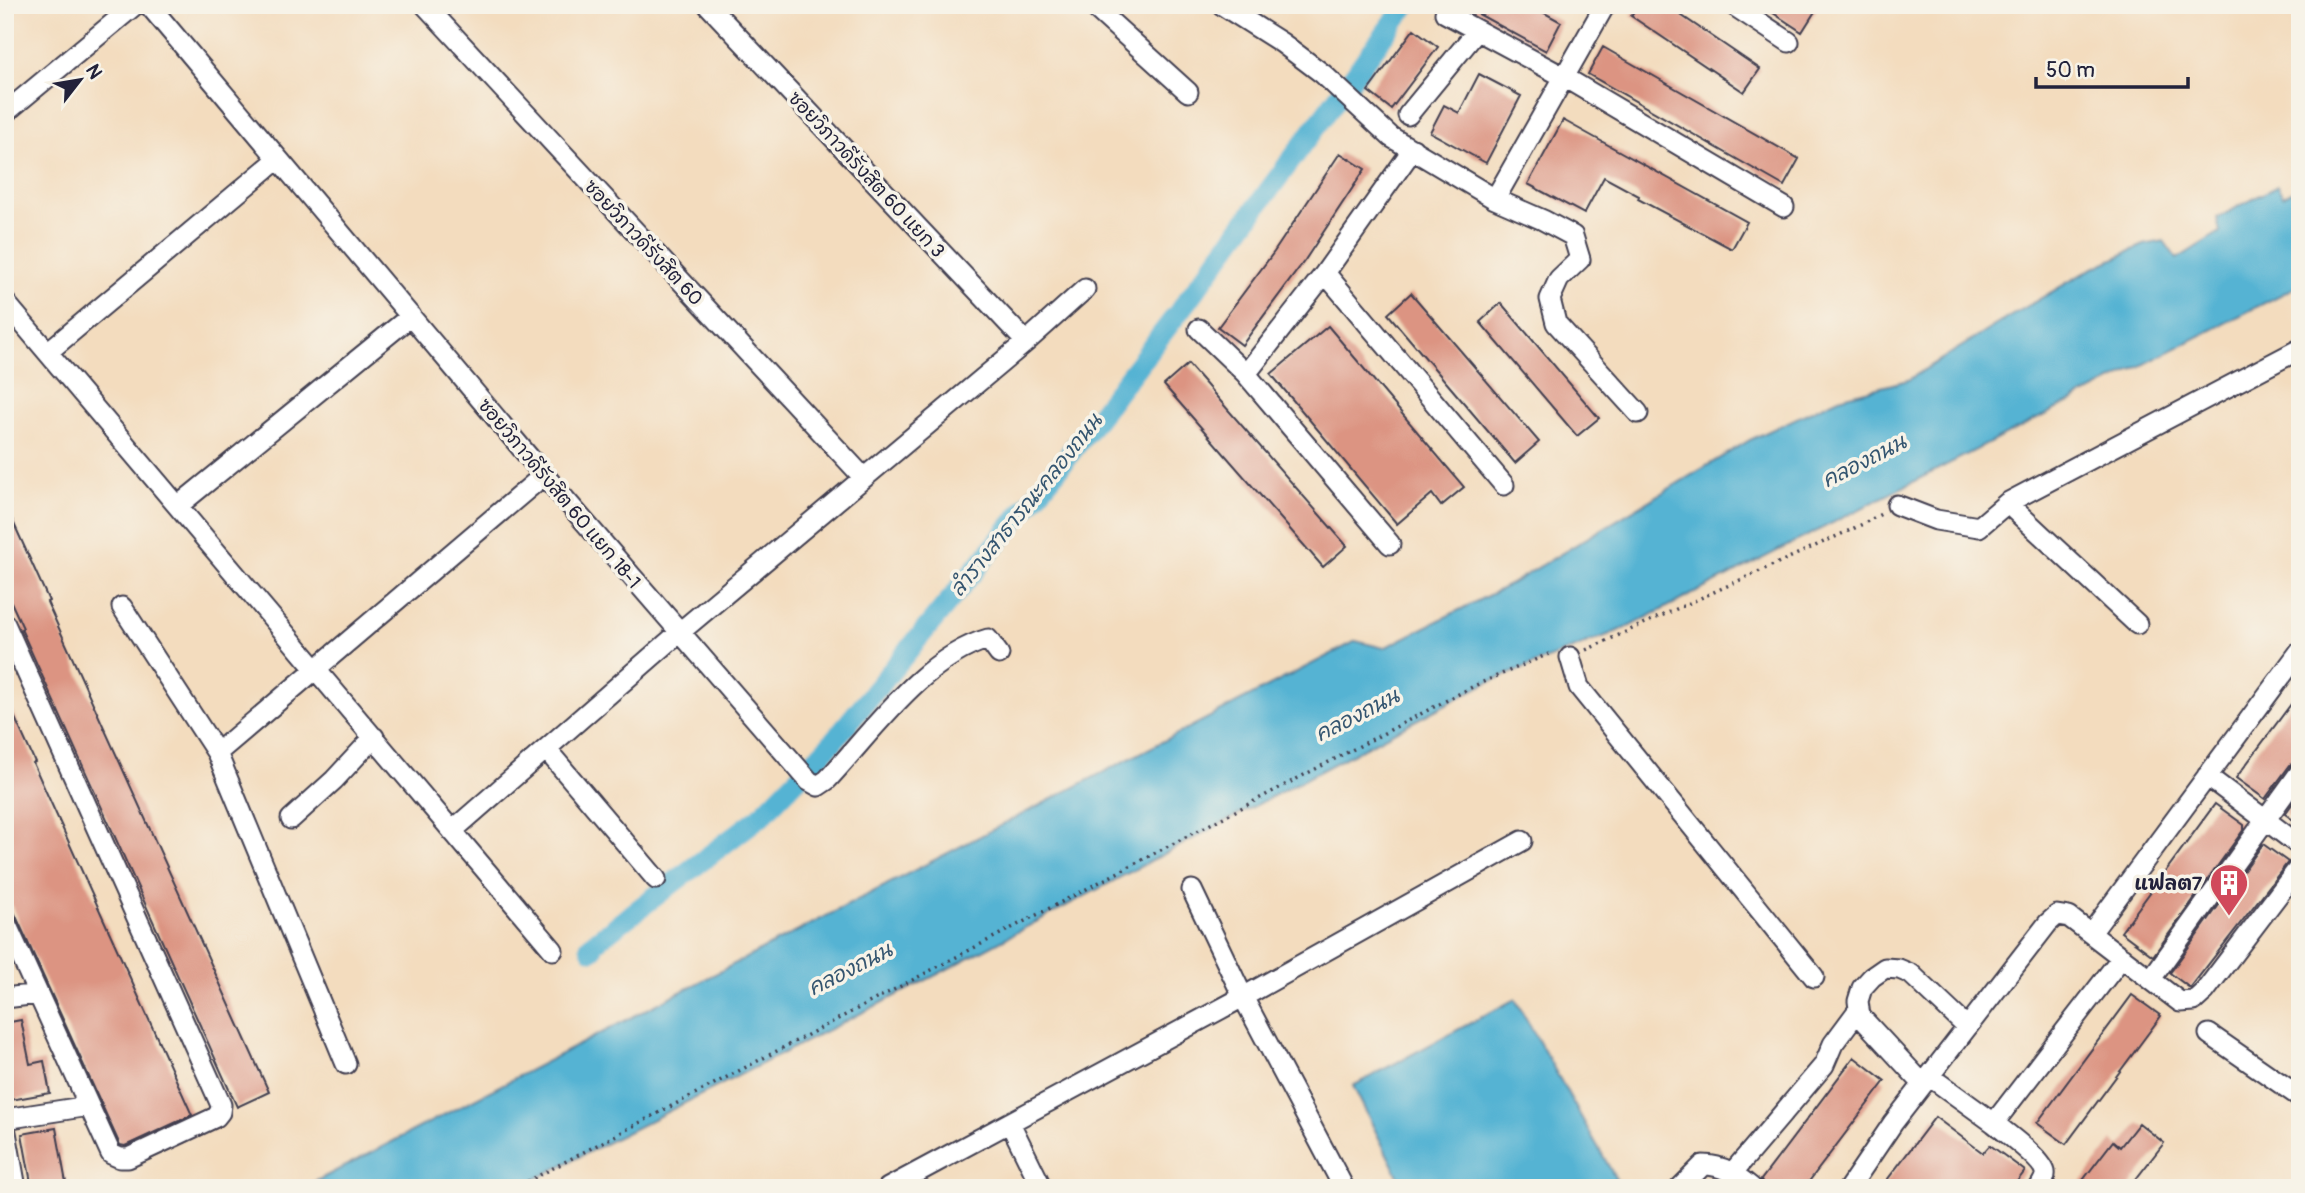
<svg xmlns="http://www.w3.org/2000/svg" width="2305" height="1193" font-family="Pangolin,'Playpen Sans Thai',sans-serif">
<rect width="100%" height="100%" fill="#f7f3e8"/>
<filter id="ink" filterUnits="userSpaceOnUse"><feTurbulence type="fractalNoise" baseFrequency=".0143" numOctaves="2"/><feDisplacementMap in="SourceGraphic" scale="14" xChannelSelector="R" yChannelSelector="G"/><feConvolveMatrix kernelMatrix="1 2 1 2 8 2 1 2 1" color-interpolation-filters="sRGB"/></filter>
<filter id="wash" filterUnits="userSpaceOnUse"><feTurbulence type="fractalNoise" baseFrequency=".00686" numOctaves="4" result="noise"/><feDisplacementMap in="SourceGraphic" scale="28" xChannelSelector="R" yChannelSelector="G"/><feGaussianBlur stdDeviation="1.57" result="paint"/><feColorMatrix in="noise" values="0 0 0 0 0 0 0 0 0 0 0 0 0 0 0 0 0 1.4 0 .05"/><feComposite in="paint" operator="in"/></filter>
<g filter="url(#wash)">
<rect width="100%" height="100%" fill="#f3dcbe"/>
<path fill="#55b3d3" stroke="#3c6a87" stroke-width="2" d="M 2277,186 L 2283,196 L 2300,187 L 2300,285 L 1628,627 L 1484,684 L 938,974 L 518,1188 L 303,1188 L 1356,641 L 1384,648 L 1509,585 L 1750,440 L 1839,398 L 1908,380 L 1999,323 L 2089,270 L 2144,245 L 2164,241 L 2177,259 L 2220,232 L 2217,218 Z
M 1515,999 L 1621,1188 L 1404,1188 L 1353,1086 Z"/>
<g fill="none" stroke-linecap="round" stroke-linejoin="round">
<path stroke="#55b3d3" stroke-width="21" d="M 592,950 L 590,946 L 761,816 L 831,744 L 1058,469 L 1178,313 L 1406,5"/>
</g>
<g id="blocks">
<path fill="#dc9482" d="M 1462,5 L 1530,5 L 1561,22 L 1546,51 Z
M 1638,5 L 1666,5 L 1760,69 L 1744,92 L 1631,16 Z
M 1761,5 L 1819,5 L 1802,32 Z
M 1414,29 L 1438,47 L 1391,109 L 1368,91 Z
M 1603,47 L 1799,159 L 1784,186 L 1588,74 Z
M 1479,74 L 1521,96 L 1486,163 L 1430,132 L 1444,105 L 1459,113 Z
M 1563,120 L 1747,222 L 1732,249 L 1638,199 L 1639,196 L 1604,177 L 1584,214 L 1528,184 Z
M 1340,153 L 1365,169 L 1305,260 L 1242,345 L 1218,327 L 1274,252 Z
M 1411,293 L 1539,442 L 1515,463 L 1388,314 Z
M 1501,303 L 1599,418 L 1577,436 L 1480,322 Z
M 1328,326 L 1464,487 L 1441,506 L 1432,494 L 1397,524 L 1271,374 Z
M 1188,364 L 1347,546 L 1323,567 L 1164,385 Z
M 5,504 L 49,601 L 47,602 L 269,1092 L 237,1107 L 21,629 L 23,628 L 5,589 Z
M 2300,692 L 2300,760 L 2290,765 L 2265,799 L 2236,778 Z
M 5,696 L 35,762 L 33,763 L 192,1115 L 125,1146 L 120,1145 L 5,892 Z
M 2300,793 L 2300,825 L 2285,814 Z
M 2215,804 L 2244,825 L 2244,829 L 2153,956 L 2121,932 Z
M 2263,844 L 2288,862 L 2190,988 L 2170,973 Z
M 2132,995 L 2161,1016 L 2066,1144 L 2037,1123 Z
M 21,1020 L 30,1064 L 44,1061 L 50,1093 L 5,1101 L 5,1023 Z
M 1854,1057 L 1885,1081 L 1804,1188 L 1764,1188 L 1761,1180 Z
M 1935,1117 L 1983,1153 L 1990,1145 L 2025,1171 L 2012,1188 L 1881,1188 Z
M 2139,1123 L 2164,1143 L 2129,1188 L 2077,1188 L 2113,1141 L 2120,1147 Z
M 56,1128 L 67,1188 L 32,1188 L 22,1134 Z"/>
</g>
</g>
<g filter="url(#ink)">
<use href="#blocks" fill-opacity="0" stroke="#413e4f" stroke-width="2"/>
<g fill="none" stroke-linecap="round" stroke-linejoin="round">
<g stroke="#413e4f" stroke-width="23">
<path id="minor" d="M 149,5 L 544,475 L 809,781 L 818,786 L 827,780 C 872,732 924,657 988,639 L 999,654
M 425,5 L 864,478
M 708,5 L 1026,342
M 1092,5 L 1188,92
M 1222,5 L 1282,43 L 1323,74 L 1391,137 L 1495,199 L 1543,220 L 1573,236 L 1580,259 L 1559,279 L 1550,299 L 1556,323 L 1638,413
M 1733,5 L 1789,42
M 1445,13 L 1564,77 L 1784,207
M 5,113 L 135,5
M 1408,115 L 1477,31
M 1413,149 L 1325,273 L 1504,485
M 1495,199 L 1605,5
M 5,302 L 553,950
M 1199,329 L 1246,374 L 1390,544
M 49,351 L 278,159
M 1246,374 L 1325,273
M 2007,503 L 2137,624
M 179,505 L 411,316
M 1897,505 L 1936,520 L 1979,527 L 2007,503 L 2300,349
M 122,607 L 217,753 L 346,1064
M 5,624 L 221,1105 L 220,1112 L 216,1117 L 128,1158 L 120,1158 L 111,1154 L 5,921
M 1570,657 L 1579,687 L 1814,977
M 546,749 L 656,879
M 217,753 L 544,475
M 2207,776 L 2300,846
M 291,819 L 334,780 L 374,737
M 452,831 L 680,632 L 1026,342 L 1085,289
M 1192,890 L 1243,997 L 1344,1188
M 2091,933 L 2300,651
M 2151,979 L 2300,772
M 5,998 L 38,994
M 2209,1034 L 2300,1097
M 1929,1076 L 1994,1123 L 2122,957
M 1923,1084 L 1860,1016 L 1858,1001 L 1862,988 L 1872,977 L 1885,968 L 1899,969 L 1911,974 L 1967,1027
M 5,1119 L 89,1106
M 1010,1123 L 1042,1188
M 1994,1123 C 2005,1132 2042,1159 2045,1172 C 2046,1178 2042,1183 2039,1188
M 5,1127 L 16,1188
M 1733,1172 L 1824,1065 L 1833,1044 L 1859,1009
M 888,1188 L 1243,997 L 1522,841
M 1680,1188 L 1703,1165 C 1724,1165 1736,1175 1752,1188
M 1849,1188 L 1893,1123 L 2048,923 L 2057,915 L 2069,917 L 2180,1002 L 2194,1001 L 2205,991 L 2300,866"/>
</g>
<path stroke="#413e4f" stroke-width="3.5" stroke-dasharray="2 5" stroke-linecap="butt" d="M 1586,650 L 1857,527 L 1881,514
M 515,1188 L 1476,685 L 1551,653"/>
<use href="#minor" stroke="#fff" stroke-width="19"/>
</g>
</g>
<defs>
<g id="building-pin" transform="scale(2.0125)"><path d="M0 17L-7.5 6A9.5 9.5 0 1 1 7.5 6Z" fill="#d1495b" stroke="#f7f3e8"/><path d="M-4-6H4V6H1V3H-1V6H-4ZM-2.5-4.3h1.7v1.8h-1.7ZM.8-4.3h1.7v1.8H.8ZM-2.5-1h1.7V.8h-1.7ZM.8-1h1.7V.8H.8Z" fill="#fff"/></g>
</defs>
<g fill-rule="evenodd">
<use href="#building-pin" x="2229" y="883"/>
</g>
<g text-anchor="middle" stroke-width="7" stroke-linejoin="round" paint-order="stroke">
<g font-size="19" fill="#22223b" stroke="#f7f3e8">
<text transform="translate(867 174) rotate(47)" y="7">ซอยวิภาวดีรังสิต 60 แยก 3</text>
<text transform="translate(644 242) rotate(47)" y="7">ซอยวิภาวดีรังสิต 60</text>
<text transform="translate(560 493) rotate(50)" y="7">ซอยวิภาวดีรังสิต 60 แยก 18-1</text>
</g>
<g font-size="19" font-weight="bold" fill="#22223b" stroke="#f7f3e8" text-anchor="end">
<text x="2202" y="890">แฟลต7</text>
</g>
<g font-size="21" font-style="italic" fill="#345570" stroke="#f7f3e8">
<text transform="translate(1864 461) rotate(-27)" y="7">คลองถนน</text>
<text transform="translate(1026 505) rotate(-51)" y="7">ลำรางสาธารณะคลองถนน</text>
<text transform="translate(1357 715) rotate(-27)" y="7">คลองถนน</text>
<text transform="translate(850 969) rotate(-27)" y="7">คลองถนน</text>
</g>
</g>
<rect width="2305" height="1193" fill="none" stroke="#f7f3e8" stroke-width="28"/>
<g transform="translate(80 80) rotate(59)" stroke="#f7f3e8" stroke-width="5" paint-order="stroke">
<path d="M0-5L12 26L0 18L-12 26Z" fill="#22223b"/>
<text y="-10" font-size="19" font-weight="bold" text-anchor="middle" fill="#22223b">N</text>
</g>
<path d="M2036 77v10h152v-10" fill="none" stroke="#22223b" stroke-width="3.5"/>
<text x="2046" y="77" font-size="21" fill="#22223b" stroke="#f7f3e8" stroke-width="5" paint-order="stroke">50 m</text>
</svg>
